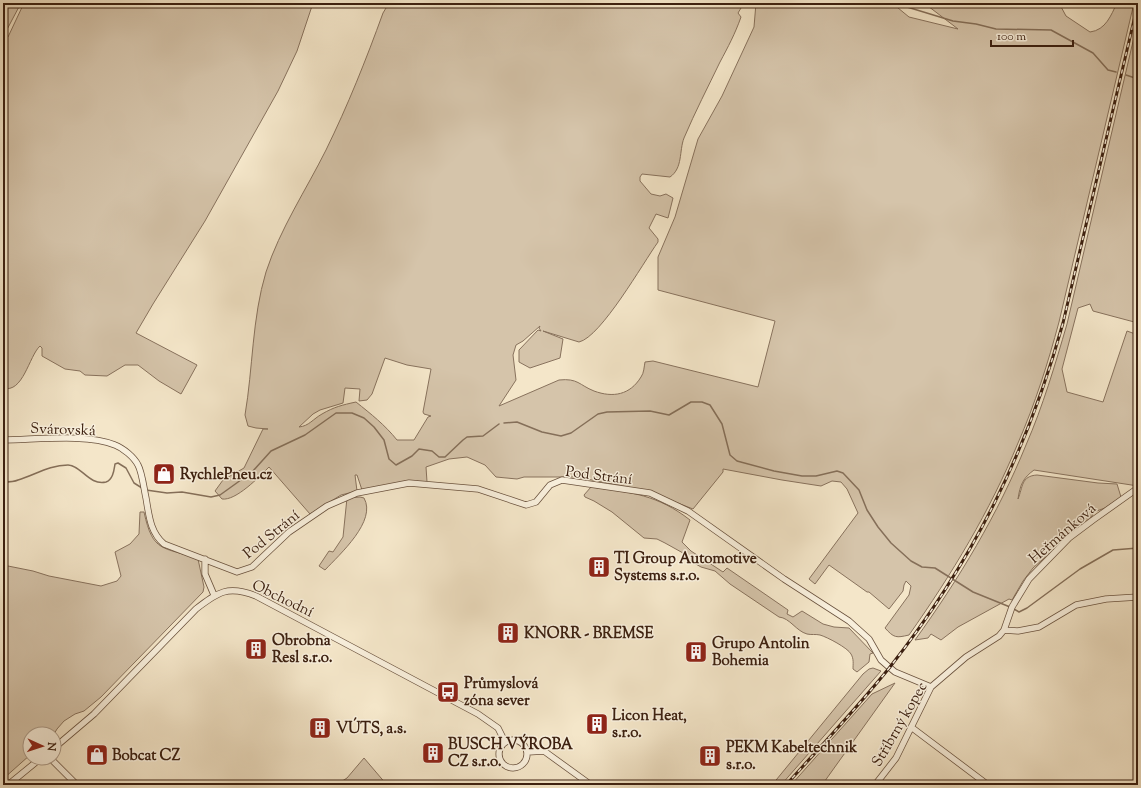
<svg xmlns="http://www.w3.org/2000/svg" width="1141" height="788" font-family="'Sorts Mill Goudy',serif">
<rect width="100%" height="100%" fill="#f4e6c9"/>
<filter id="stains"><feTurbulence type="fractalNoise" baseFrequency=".005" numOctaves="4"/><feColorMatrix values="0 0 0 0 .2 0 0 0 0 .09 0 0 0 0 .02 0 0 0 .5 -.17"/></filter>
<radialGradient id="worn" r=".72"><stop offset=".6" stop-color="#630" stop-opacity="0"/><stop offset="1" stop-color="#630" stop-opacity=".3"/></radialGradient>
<path fill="#d5c4aa" stroke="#88725d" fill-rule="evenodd" d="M 3,3 L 21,3 L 3,37 Z
M 24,3 L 313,3 L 297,51 L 278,91 L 205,221 L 153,304 L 136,333 L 197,365 L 181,394 L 159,381 L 138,365 L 125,365 L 107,376 L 85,375 L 80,371 L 65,369 L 42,356 L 42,348 L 40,346 C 29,356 23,394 3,388 L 3,40 L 8,37 Z
M 389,3 L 744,3 L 738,13 L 741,17 C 735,34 728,47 720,62 C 708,87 695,112 684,138 C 679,151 683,168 670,177 L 642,174 L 640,177 L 640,181 L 651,194 L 660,196 L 666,194 L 673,198 L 668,218 L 656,214 L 649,228 L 658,239 L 658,242 C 643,263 601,337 579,342 L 543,331 L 563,339 L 560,358 L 530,368 L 519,362 L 519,350 L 538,330 L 541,331 L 539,328 L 540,326 L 523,341 L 516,345 L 513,355 L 516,380 L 499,406 L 559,380 C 578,378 579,385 594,391 C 613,398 630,395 641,377 C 644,373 644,367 645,362 L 653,361 L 758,387 L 775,321 L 658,290 L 658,257 L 675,217 L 698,139 L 722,96 L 754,27 L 756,3 L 892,3 L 909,17 L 958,29 L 924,3 L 1059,3 L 1066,16 L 1090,32 C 1106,30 1111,15 1117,3 L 1134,3 L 1059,322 C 1048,363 1035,404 1018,443 C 990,511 952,574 909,635 C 896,638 894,638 885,628 L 909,595 L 911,586 L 906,581 L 904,585 L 903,591 L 889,609 L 869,592 L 867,592 L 829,565 L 815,584 L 809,579 L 858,513 L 847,489 L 841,482 L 832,481 L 821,486 L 782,480 L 723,469 L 723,472 L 693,509 L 647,491 L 633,488 L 576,477 L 524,477 L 517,479 L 496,477 L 485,465 L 467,457 L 449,459 L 426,467 L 427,482 L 362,490 L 357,475 L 355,475 L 357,491 L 341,495 L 310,514 L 269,467 C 259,477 236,501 222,499 L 215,491 L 223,480 L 244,468 L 263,429 L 268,429 L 256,428 L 248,426 L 245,415 C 253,368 252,318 266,272 C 280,229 306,190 326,150 C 348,105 366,60 383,13 ZM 385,358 L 407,365 L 431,369 L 423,412 L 424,414 L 431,416 L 428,417 L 414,440 L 397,440 C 385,425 371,414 356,402 C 342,405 334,407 322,414 C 313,419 309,426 299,427 L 313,414 L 320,410 L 343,403 L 345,388 L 360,389 L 359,401 L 367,400 L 372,394 Z
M 1138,20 L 1138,323 L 1093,311 L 1090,304 L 1078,308 L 1062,369 L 1067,392 L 1103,402 L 1127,331 L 1138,335 L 1138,486 L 1034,470 C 1023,478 1020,485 1018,499 C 1023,487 1021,476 1037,475 L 1098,483 L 1117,484 L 1121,497 L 1105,508 L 1094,512 L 1092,516 L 1033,568 L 1023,581 L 1012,600 L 1009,599 L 958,627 L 941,640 L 931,634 L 928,638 L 915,640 C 959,579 998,514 1026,445 C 1043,406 1055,365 1067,324 Z
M 591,487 C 631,492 658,495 690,520 L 682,542 L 691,551 L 723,572 L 727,568 L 788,610 L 787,614 L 793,617 L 802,611 L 823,624 L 834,627 L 849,628 L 873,653 L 870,654 L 869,662 L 857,672 L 853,669 C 853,664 854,659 851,654 C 848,648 827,637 820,635 C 816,634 811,635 807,634 C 796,631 790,618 779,617 L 730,584 L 715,571 L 701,567 L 689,560 L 683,553 L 665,543 L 657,539 L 644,538 L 612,512 L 594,501 L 585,497 L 584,495 Z
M 360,497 L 364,498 C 377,521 340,554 325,570 L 319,566 L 329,551 L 333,552 L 343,537 L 347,498 Z
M 140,512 L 144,512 C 153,554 163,546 198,559 L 204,587 L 203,592 L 101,697 L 84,711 L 75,714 L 64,721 L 57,729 L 54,734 L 30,734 L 30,755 L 3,779 L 3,565 L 33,571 L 49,576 L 101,586 L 117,581 L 121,576 L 115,552 L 130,544 L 139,534 Z
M 873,668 L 881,671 L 781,785 L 772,785 L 863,674 L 869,669 Z
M 895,683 L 822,785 L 791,785 L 872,694 Z
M 364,758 L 387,785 L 336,785 L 347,778 Z"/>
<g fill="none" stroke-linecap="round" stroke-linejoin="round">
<path stroke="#856f59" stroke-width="1.5" d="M 894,3 L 953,21 L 976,24 L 996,29 L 1051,30 L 1093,53 L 1108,70 L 1116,72
M 1126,75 L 1138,79
M 504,423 L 517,422 L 542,432 L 561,436 L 571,433 L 598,414 L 607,412 L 650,411 L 669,415 L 691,402 L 702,402 L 710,405 L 722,424 L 730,455 L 737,461 L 774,471 L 802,476 L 816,476 L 837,471 L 843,473 L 859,490 L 867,510 L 878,527 L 891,543 L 911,561 L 922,567 L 935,568 L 973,592 L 1010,607
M 3,482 C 8,482 14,482 18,480 C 35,475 49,465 68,465 C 81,465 89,486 106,482 C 113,480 114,470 115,464 L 118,463 L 126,468 L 134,483 L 142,488
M 146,490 L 167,493 L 182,492 L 211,497 L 220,495 L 252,472 L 271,451 L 305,435 L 336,413 L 352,413 L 364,418 L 374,427 L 384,440 L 389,459 L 396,465 L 412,456 L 419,449 L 432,451 L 439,457 L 445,457 L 463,440 L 467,437 L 483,436 L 499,424
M 1014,609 L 1019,612 L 1027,608 L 1080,569 L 1113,550 L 1138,548"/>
<g stroke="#6a523e" stroke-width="7">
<path id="minor" d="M 3,440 C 34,440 87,433 115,445 C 123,448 134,457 138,465 C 142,472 144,489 146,498 C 149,515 150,532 164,544 L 237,572 L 252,567 L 289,532 L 327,506 L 357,493 L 409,483 L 478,489 L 526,505 L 536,502 L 550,485 L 562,480 L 650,493 L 688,511 L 784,579 L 849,621 L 869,639 L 881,660 L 889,667 L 895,672 L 931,687
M 205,559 L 205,574 L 214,595
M 1004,630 L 1018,631 L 1039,627 L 1076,605 L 1106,599 L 1138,597
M 911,727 L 988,785
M499 754a14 14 0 1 1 28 0a14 14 0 1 1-28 0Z
M 54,748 L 94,714 L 196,609 C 218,592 228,585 256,596 L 478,714 L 498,728 L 505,742
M 528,752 L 544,751 L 591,785
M 50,758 L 77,785
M 8,785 L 41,758
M 875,785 L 896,758 L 931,687 L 966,657 L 999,636 L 1004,630 L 1012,607 L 1029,579 L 1069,538 L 1093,520 L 1138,488"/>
</g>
<use href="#minor" stroke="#f8efdc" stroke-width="5.5"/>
<g stroke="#3c2010" stroke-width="3">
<path id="rail" d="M 786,785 C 821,746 857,708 890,667 C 973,561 1027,452 1063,323 L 1138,3"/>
</g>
<use href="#rail" stroke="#f8efdc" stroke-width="1.5" stroke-dasharray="4.5" stroke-linecap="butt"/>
</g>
<defs>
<g id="shop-square" transform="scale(1.15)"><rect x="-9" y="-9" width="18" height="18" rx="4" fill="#8f2418" stroke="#f8efdc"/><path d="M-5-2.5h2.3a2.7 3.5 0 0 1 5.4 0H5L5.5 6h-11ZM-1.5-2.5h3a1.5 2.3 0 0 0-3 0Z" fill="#fff"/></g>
<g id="building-square" transform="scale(1.15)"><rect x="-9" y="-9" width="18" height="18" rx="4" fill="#8f2418" stroke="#f8efdc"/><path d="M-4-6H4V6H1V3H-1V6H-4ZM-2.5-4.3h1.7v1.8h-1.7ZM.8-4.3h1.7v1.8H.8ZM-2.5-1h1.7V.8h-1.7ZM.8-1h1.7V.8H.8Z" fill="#fff"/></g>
<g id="bus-square" transform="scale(1.15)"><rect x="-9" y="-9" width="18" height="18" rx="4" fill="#8f2418" stroke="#f8efdc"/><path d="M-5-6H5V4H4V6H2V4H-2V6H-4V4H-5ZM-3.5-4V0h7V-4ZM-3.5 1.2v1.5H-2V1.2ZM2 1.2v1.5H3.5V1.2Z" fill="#fff"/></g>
</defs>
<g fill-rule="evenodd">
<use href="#shop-square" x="164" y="474"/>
<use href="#building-square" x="599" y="567"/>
<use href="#building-square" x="508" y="633"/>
<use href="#building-square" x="256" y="649"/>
<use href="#building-square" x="696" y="652"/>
<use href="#bus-square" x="448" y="692"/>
<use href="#building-square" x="597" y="724"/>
<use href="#building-square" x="320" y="728"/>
<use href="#building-square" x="433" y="753"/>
<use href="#shop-square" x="97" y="755"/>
<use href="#building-square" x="710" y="756"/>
</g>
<g text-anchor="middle" stroke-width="3" stroke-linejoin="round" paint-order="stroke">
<g font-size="15" fill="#3c2010" stroke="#f8efdc">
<text transform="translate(63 429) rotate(2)" y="5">Svárovská</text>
<text transform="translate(599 475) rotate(7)" y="5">Pod Strání</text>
<text transform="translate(1062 533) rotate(-41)" y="5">Heřmánková</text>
<text transform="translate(271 534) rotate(-39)" y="5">Pod Strání</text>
<text transform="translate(283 598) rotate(26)" y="5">Obchodní</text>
<text transform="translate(899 724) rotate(-60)" y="5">Stříbrný kopec</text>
</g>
<g font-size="15" font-weight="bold" fill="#3c2010" stroke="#f8efdc" text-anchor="start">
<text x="180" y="479">RychlePneu.cz</text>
<text x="614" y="563">TI Group Automotive<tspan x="614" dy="17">Systems s.r.o.</tspan></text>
<text x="524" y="638">KNORR - BREMSE</text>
<text x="272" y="645">Obrobna<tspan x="272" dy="17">Resl s.r.o.</tspan></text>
<text x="712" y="648">Grupo Antolin<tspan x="712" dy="17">Bohemia</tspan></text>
<text x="464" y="688">Průmyslová<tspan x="464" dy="17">zóna sever</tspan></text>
<text x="612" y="720">Licon Heat,<tspan x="612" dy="17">s.r.o.</tspan></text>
<text x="336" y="733">VÚTS, a.s.</text>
<text x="448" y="749">BUSCH VÝROBA<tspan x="448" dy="17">CZ s.r.o.</tspan></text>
<text x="726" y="752">PEKM Kabeltechnik<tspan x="726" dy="17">s.r.o.</tspan></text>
<text x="112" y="760">Bobcat CZ</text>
</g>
</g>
<rect width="1141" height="788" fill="none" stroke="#f4e6c9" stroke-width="16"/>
<rect x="4" y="4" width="1133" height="780" fill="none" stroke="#3c2010" stroke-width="2"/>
<rect x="8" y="8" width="1125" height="772" fill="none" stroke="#3c2010"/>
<g transform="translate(42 746) rotate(93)"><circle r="19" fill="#f8efdc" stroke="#ad9c8a"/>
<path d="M0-3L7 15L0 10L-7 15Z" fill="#8f2418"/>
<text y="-6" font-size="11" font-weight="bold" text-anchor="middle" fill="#3c2010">N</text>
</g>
<path d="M991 40v6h82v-6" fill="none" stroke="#3c2010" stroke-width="2"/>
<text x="997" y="40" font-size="12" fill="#3c2010" stroke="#f8efdc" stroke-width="3" paint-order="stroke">100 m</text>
<rect width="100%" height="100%" filter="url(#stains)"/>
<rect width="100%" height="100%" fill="url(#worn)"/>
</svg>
